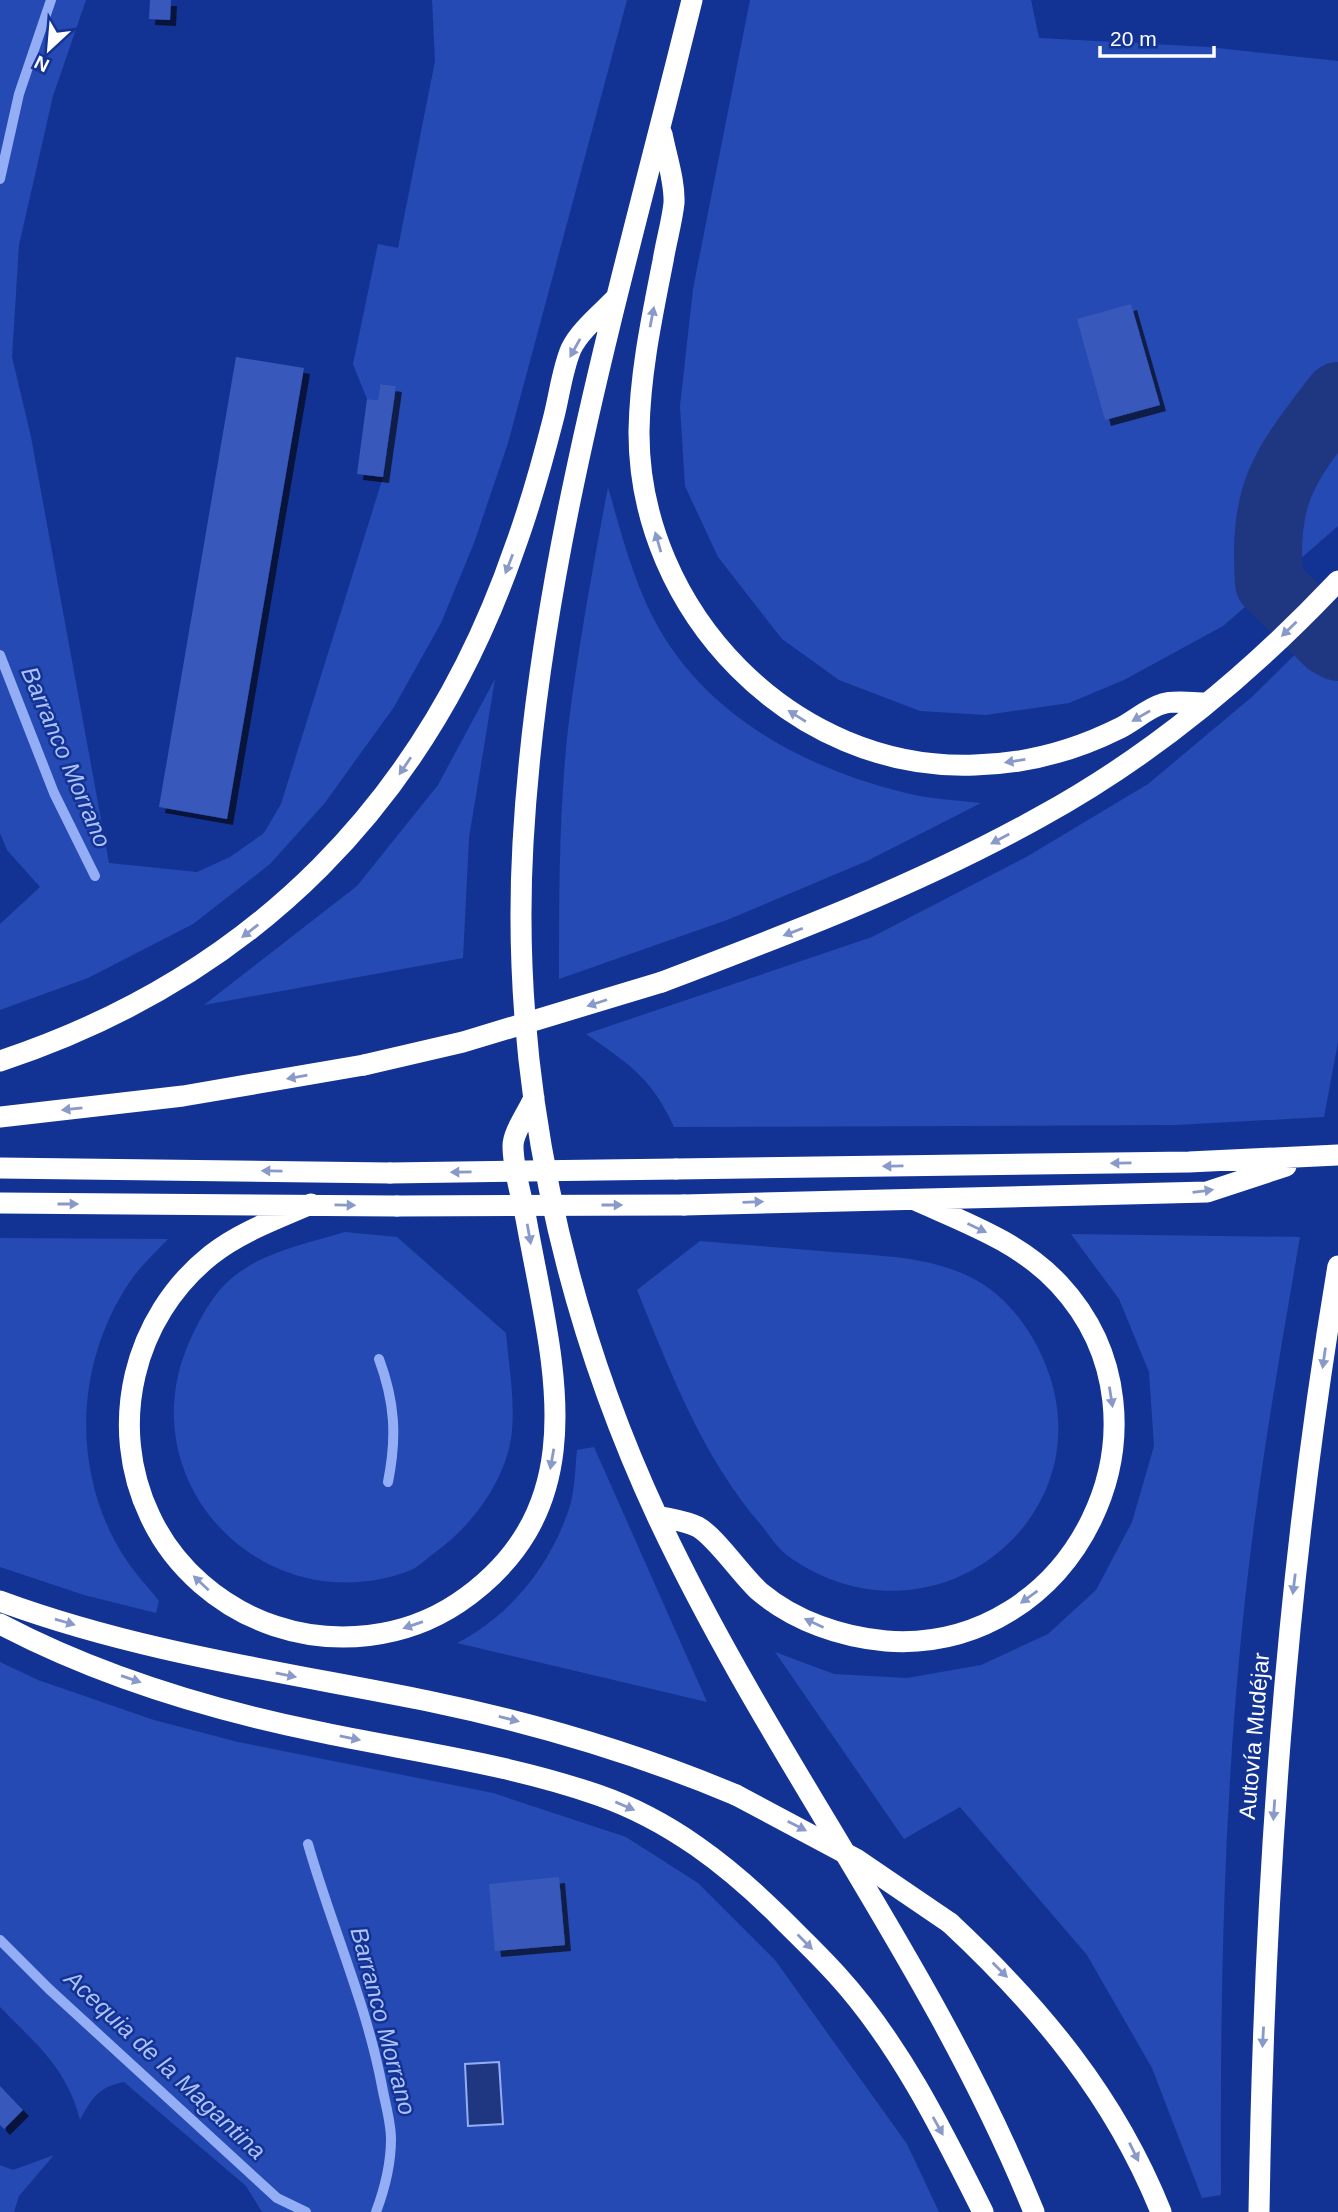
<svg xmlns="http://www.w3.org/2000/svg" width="1338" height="2212" font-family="Arial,sans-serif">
<defs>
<filter id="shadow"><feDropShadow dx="6" dy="6" stdDeviation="0" flood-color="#0009"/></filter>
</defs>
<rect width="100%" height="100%" fill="#133394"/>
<path fill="#264ab3" d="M 0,0 L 86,0 L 53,96 L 19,245 L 12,357 L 31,437 L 109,863 L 197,872 L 230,857 L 264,833 L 281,804 L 383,477 L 396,386 L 380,384 L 378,400 L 367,399 L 353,364 L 378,244 L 398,248 L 435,61 L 432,0 L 627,0 L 508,443 L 474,543 L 441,623 L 394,707 L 324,804 L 270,864 L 193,924 L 88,978 L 0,1010 L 0,924 L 40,887 L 7,850 L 0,833 Z
M 750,0 L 1031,0 L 1039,38 L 1208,47 L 1338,61 L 1338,526 L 1223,626 L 1124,680 L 1069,703 L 986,715 L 920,711 L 839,680 L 782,639 L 718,557 L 685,486 L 680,406 L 693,289 Z
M 608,487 C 622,536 635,588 661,632 C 713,719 806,768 902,792 C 927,799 955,800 981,803 L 867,861 L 727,920 L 559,979 C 559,896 559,812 568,729 C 578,648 593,567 608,487 Z
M 1338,612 L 1338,1042 L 1324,1117 L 1175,1125 L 674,1127 C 651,1077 630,1065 586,1034 L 872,937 L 1028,856 L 1148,784 L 1253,696 Z
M 495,679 L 469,838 L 463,958 L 204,1005 L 357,886 L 438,785 Z
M 345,1232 L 397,1237 L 506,1333 C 509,1368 516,1405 511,1439 C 503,1484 472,1525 437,1551 C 427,1558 417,1569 406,1572 C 261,1623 125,1479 191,1338 C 202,1315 215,1290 237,1274 C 267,1251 309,1243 345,1232 Z
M 1071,1234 L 1300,1237 C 1278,1364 1256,1491 1243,1619 C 1223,1811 1220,2002 1221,2195 L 1202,2198 L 1152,2068 L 1087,1955 L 960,1807 L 904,1839 L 775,1652 L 834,1674 L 907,1678 L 981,1665 L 1048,1634 L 1096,1590 L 1132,1522 L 1154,1446 L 1149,1372 L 1119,1299 Z
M 0,1238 L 168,1239 C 155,1253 139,1267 129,1283 C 75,1364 71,1472 123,1555 C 133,1571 147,1586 159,1601 L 156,1613 L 84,1595 L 0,1567 Z
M 700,1241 C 744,1245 788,1248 832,1252 C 881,1256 932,1256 976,1280 C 1002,1294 1024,1321 1037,1346 C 1122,1507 936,1662 788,1556 C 778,1549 770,1536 762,1526 C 702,1457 671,1373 637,1290 Z
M 594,1447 L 707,1702 L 457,1643 C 510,1616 550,1566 569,1509 C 575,1491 575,1469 577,1450 Z
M 0,1662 L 38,1680 L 154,1720 L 238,1742 L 493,1793 L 626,1837 L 698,1883 L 775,1960 L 907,2144 L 939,2212 L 262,2212 L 246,2186 L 124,2082 C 98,2087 92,2098 80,2120 C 67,2068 36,2044 0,2007 Z
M 54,2155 L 19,2196 L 14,2212 L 0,2212 L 0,2165 L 13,2170 Z"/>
<path fill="#1f3680" stroke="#94aef5" stroke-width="2" d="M 499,2062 L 503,2124 L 468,2126 L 465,2064 Z"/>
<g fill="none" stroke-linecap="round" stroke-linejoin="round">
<path stroke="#94aef5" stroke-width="10" d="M 0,179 L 19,94 L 51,0
M 0,655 L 54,793 L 95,876
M 379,1359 C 395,1402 397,1437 388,1482
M 308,1844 C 331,1925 366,2002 382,2086 C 385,2103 391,2122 391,2139 C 391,2164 385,2188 376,2212
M 0,1940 L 49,1989 L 277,2198 L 306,2212"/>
<path stroke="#1f3680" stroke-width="68" d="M 1338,396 C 1284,467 1263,490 1269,583 L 1329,642 L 1338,647"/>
</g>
<path fill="#3758bb" filter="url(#shadow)" d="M 150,0 L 171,0 L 170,20 L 149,19 Z
M 1131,304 L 1160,405 L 1105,420 L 1077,319 Z
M 236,357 L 304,368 L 227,819 L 159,807 Z
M 380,384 L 396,386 L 383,477 L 357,474 L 367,399 L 378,400 Z
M 559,1877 L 565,1945 L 495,1951 L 489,1884 Z
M 0,2086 L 23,2110 L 4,2129 L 0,2125 Z"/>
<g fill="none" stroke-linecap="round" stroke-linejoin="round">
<path stroke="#fff" stroke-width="21" d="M 692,0 C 624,277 539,556 523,843 C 510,1073 561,1310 658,1518 C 770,1757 935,1967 1034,2212
M 662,134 C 666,155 675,181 674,203 C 672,222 666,242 663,261 C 652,317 640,373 639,431 C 638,611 793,772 975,765 C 1025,764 1076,750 1120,728 C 1134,721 1148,708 1162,704 C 1174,700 1192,703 1205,703
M 662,982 C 791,933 920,884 1040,817 C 1150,757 1252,672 1338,581
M 0,1061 C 254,977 428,800 515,547 C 530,506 542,463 553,420 C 559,398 562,370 571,349 C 580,330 603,312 617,297
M 0,1117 L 183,1096 L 364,1065
M 0,1168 L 390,1173
M 676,1169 L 1189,1162 L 1338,1155
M 0,1203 L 397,1206
M 311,1204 C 277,1219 240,1232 211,1255 C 133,1317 107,1426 150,1516 C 174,1568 221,1608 275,1626 C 335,1646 404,1639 458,1603 C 599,1507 552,1363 527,1224 C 523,1200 513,1171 513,1146 C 513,1132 528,1112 534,1098
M 684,1205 L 1207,1192 L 1286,1166
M 657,1516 C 670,1519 686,1521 698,1527 C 716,1537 742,1576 760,1592 C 795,1621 841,1637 886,1641 C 1074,1655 1188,1423 1059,1284 C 1020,1242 966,1223 915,1200
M 0,1601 C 138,1652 284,1672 428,1701 C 534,1723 636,1753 736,1795
M 0,1624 C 97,1675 208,1709 315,1731 C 409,1751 506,1763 598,1795 C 670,1820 729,1866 782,1919 C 801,1938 820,1956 837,1975 C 899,2043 942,2130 983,2212
M 950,1923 C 1040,2007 1115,2097 1161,2212
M 1259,2212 C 1264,1895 1285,1579 1338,1266"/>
<path stroke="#fff" stroke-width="21" d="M 364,1065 L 463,1042 L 662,982
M 390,1173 L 676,1169
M 397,1206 L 684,1205
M 736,1795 L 856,1859 L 950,1923"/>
</g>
<defs><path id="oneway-solid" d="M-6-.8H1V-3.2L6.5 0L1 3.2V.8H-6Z" transform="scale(1.75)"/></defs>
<g fill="#8999ca">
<use href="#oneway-solid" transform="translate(652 317) rotate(-79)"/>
<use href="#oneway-solid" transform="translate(575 348) rotate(119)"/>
<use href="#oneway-solid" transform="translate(658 542) rotate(-106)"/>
<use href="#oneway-solid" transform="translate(509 564) rotate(111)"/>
<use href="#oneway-solid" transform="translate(1289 629) rotate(136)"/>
<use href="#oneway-solid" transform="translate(797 716) rotate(-148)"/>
<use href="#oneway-solid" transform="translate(1141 716) rotate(150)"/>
<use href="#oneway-solid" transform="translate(1015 761) rotate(171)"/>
<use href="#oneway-solid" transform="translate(405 766) rotate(124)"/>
<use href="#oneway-solid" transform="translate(1000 839) rotate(152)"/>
<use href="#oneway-solid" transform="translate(250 931) rotate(142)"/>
<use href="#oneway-solid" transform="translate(793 932) rotate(159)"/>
<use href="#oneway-solid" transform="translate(597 1003) rotate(162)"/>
<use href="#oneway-solid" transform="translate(297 1077) rotate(170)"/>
<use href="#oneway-solid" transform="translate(72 1109) rotate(174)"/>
<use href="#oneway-solid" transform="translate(1121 1163) rotate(179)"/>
<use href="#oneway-solid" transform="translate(893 1166) rotate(179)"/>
<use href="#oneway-solid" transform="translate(272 1171) rotate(-179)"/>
<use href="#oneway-solid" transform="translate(461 1172) rotate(179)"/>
<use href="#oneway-solid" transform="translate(1203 1191) rotate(-7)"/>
<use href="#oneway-solid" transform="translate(753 1202) rotate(-2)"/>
<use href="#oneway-solid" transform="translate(68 1204)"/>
<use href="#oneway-solid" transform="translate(345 1205) rotate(1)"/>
<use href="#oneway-solid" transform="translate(612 1205)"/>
<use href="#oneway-solid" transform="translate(977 1228) rotate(25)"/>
<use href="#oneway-solid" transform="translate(529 1234) rotate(80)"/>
<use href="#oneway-solid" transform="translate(1324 1358) rotate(98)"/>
<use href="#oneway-solid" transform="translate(1111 1397) rotate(81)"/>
<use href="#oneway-solid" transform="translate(552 1459) rotate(100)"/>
<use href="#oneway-solid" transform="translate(201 1583) rotate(-137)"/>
<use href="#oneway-solid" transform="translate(1294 1584) rotate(97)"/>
<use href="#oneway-solid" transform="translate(1029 1597) rotate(144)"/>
<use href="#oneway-solid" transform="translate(65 1622) rotate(16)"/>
<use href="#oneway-solid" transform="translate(814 1623) rotate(-155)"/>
<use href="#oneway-solid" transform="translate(413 1625) rotate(161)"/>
<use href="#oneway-solid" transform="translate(286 1675) rotate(11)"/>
<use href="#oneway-solid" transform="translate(131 1679) rotate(19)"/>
<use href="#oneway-solid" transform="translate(509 1719) rotate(14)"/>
<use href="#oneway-solid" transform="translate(350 1738) rotate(11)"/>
<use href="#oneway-solid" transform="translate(625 1806) rotate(23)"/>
<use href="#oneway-solid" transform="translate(1274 1810) rotate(94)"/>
<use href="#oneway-solid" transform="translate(797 1826) rotate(27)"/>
<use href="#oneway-solid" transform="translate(805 1942) rotate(45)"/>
<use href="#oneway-solid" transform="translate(1000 1970) rotate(45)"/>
<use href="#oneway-solid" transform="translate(1263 2037) rotate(93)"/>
<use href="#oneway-solid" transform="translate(938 2126) rotate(61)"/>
<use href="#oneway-solid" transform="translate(1134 2152) rotate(64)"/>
</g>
<g text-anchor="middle" stroke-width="5" stroke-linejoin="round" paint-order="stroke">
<g font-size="23" fill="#fff" stroke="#133394">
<text transform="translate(1254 1736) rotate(-85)" y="8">Autovía Mudéjar</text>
</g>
<g font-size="24" font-style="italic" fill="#aec2f9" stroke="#133394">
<text transform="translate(66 757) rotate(67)" y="8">Barranco Morrano</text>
<text transform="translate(383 2021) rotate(75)" y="8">Barranco Morrano</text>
<text transform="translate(165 2065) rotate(43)" y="8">Acequia de la Magantina</text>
</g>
</g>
<g transform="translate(49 49) rotate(206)" stroke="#133394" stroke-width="5" paint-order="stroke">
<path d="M0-5L12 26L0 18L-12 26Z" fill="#ffffff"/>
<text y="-10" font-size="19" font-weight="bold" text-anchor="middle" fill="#ffffff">N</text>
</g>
<path d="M1100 46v10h114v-10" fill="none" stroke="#ffffff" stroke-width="3.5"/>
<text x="1110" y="46" font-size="21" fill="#ffffff" stroke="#133394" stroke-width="5" paint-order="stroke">20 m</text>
</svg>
